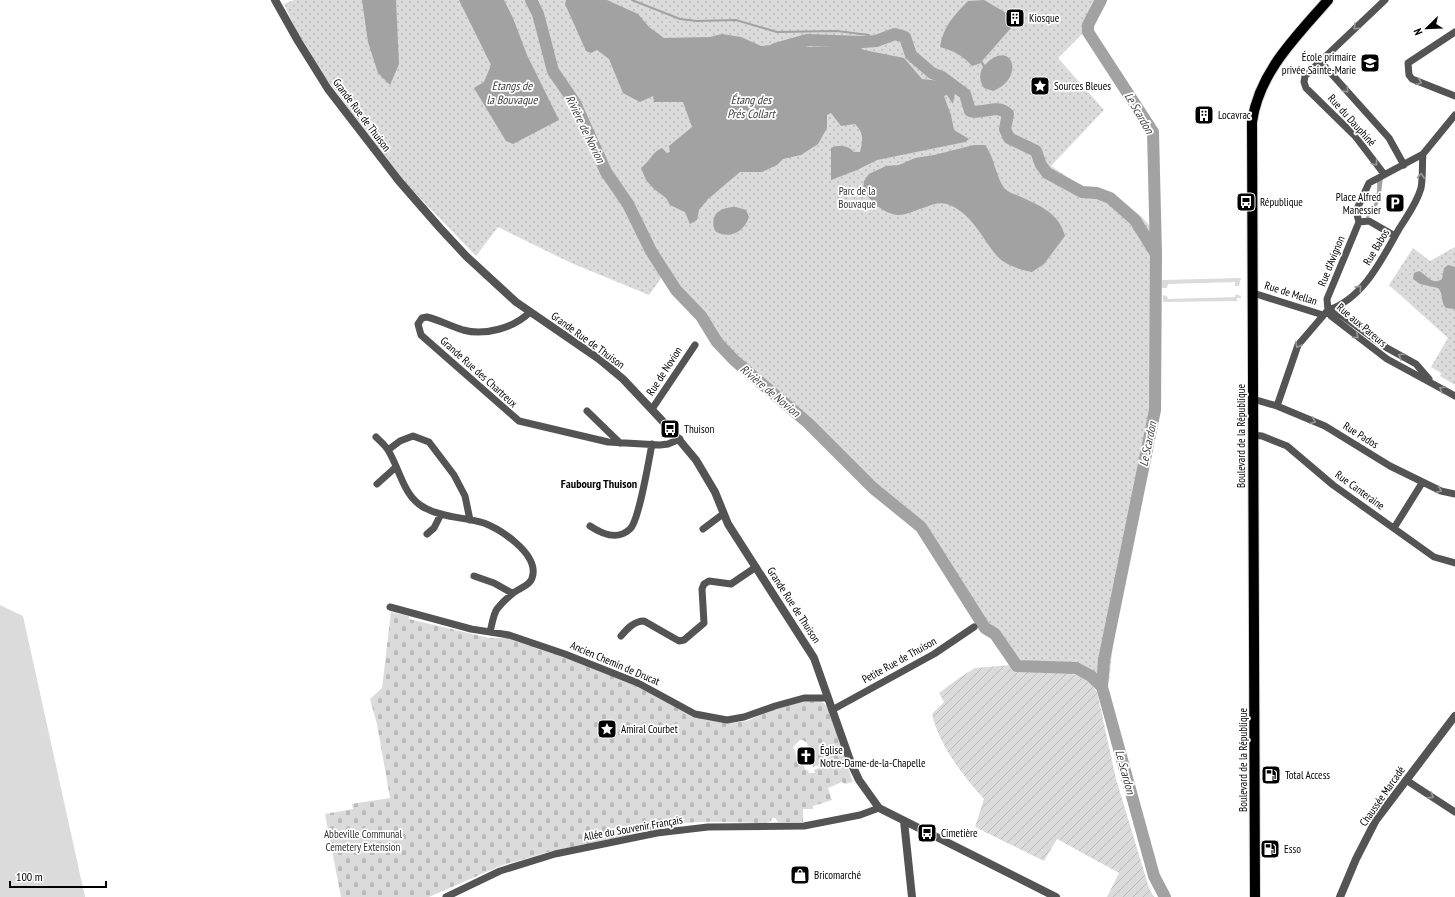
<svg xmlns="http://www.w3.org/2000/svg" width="1455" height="897" font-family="'PT Sans Narrow',sans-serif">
<defs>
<pattern id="cemetery-stones" width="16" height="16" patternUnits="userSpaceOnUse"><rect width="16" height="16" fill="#dbdbdb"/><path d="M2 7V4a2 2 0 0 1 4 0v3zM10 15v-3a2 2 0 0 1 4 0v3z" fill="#bababa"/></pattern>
<pattern id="park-dots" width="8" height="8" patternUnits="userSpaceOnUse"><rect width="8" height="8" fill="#dbdbdb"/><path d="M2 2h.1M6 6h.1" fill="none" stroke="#bababa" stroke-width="1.8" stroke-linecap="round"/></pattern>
<pattern id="garden-furrows" width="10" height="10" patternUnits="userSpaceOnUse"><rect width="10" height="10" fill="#dbdbdb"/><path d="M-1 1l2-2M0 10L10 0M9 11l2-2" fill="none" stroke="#bababa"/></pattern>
</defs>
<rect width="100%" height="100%" fill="#fff"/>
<path fill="#dbdbdb" d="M 1241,278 L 1239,286 L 1235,286 L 1235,282 L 1168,284 L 1167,288 L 1162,288 L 1162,280 Z
M 1236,294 L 1241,296 L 1241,298 L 1237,298 L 1237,301 L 1163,302 L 1163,295 L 1167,296 L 1168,299 L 1235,297 Z
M 0,605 L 23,616 L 85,897 L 0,897 Z"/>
<path fill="url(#cemetery-stones)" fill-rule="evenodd" d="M 391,612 L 409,616 L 409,619 L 489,638 L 510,638 L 605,668 L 688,713 L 729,723 L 747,721 L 769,711 L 801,701 L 821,701 L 827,706 L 853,782 L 845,784 L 842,782 L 828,788 L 832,800 L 813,806 L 813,809 L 803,809 L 803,822 L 778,822 L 775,818 L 772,818 L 771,821 L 766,823 C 726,823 684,817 645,832 L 548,852 L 500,866 L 429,897 L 341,897 L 325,814 L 353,809 L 352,804 L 390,798 L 377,724 L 370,699 L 382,688 ZM 800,740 L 803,740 L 807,743 L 813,767 L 820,765 L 819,768 L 814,770 L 815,773 L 808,773 L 809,771 L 805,769 L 802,756 L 797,757 L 793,747 Z"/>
<path fill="url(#park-dots)" d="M 294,0 L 1099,0 L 1082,34 L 1058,58 L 1104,110 L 1051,166 L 1081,186 L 1112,192 L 1142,217 L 1161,238 L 1159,304 L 1161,352 L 1159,413 L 1114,635 L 1109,682 L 1077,665 L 1016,660 L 998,632 L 989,624 L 981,628 L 918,529 L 872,490 L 806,425 L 732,361 L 715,342 L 700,318 L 662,277 L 649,295 L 569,262 L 498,227 L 476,256 L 397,174 L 306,51 L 284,4 Z
M 1455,247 L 1455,385 L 1440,376 L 1441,373 L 1431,367 L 1448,338 L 1389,285 L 1413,248 L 1430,261 Z"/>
<path fill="url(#garden-furrows)" d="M 1011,665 L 1027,671 L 1068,672 L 1088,680 L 1097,692 L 1116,779 L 1149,888 L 1154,897 L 1107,897 L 1119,873 L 1057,839 L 1044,861 L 975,827 L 984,799 C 963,776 939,745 932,714 L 944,702 L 939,693 L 959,678 L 975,668 Z"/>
<path fill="#a2a2a2" d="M 362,0 L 396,0 L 399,64 L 390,85 L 378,73 L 368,42 Z
M 459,0 L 504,0 L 513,18 L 527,55 L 559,120 L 513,144 L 506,141 L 474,88 L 484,82 L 491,65 Z
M 566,0 L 607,0 L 638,14 L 649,27 L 664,38 L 710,37 L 722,34 L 741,37 L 761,46 L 780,44 L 810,47 L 858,46 L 864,50 L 904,58 L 922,79 L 940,81 L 955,92 L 953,104 L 947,95 L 944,96 L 951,115 L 954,130 L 969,139 L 965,142 L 877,160 L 857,170 L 831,180 L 831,148 C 839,144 848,145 854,152 L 860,152 C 863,140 864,133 855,124 L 841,126 L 831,113 L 827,115 L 827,128 L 818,144 L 801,155 L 783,159 L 777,165 L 762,172 L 740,172 L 708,199 L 699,210 L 697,220 L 690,224 L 685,212 L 670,205 L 666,198 L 654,189 L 646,180 L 641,168 C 650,161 652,152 662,148 L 667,153 L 670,152 L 669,146 L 692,127 L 683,102 L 654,102 L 653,96 L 640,102 L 623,93 L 609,59 L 597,50 L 591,53 L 586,51 L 565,4 Z
M 984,0 L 1008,14 L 1011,28 L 982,61 L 985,65 C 1011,37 1027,77 993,91 L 984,88 C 979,80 979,75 983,67 L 981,63 L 972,66 C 963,55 953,51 940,47 C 943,27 954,15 968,1 Z
M 974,145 L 985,145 C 995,158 995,176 1005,189 C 1008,192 1014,194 1019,196 C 1038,205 1059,212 1065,236 L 1044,264 L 1032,272 C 1021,270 1005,265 997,256 C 982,238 971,212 947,204 C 939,202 933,204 926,207 C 918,209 905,216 897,215 C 883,213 872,202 863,191 L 864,181 L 869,174 L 886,166 L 899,165 L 915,158 L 934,155 Z
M 1383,178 L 1380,201 L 1368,218 L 1366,217 C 1375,207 1378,195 1377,181 Z
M 736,207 L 746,210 L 749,217 C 744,232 729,240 715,231 C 709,214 720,207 736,207 Z
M 1448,265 L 1455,267 L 1455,309 L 1446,308 C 1440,302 1444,294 1438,288 L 1420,284 L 1413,279 L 1414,273 L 1419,271 C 1427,275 1432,286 1442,279 L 1444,268 Z"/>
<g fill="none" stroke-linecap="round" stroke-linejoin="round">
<path stroke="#a2a2a2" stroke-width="2" d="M 632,0 L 680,19 L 697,21 L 736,20 L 777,32 L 837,31 L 869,35
M 874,39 L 876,41"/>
<path stroke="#a2a2a2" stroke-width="12" d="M 531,0 L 538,14 L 553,71 L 575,103 L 606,172 L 628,204 L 651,251 L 676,290 L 701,316 L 717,342 L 734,360 L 808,423 L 873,488 L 921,527 L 985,628 L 995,634 L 1017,666 L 1076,668 L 1091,676 L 1102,687
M 1101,0 L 1088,25 L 1088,32 L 1153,132 L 1156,254 L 1155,410 L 1104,660 L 1102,687 L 1154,876 L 1165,897
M 775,49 L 807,40 L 863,42 L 876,41 L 895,34 L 905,37 L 911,55 L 932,73 L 942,77 L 965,94 L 970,111 C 984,115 996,103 1008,114 L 1005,129 L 1009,138 L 1036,151 L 1041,165 L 1047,173 L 1082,192 L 1097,193 L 1110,198 L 1135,220 L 1156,254"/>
<g stroke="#dbdbdb" stroke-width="12">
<path id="primary" d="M 1255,897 L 1252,122 C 1259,72 1296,37 1328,0"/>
</g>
<path stroke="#545454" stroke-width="7" d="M 1455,32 L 1408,63 L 1409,75 L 1412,79 L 1455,96
M 1320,61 L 1389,138 L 1404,165
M 1384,174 L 1355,136 L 1306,88 L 1304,82 L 1305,76 L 1385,0
M 1359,222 L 1356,211 L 1369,183 L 1423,154 L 1455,115
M 1359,222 L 1369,221 L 1395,236
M 1253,293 L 1323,315
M 1328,310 C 1363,299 1382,259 1399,229 C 1407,216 1417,203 1421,188 C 1423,177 1422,165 1423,154
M 1328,310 L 1331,316 L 1387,359 L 1455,396
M 1328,310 L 1337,312 L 1387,348 L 1416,364 L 1429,379
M 1328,310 L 1327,299 L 1359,222
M 530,312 C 514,328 485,336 463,330 C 450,326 439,320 427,317 L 422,318 L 418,324 L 421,335 L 519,421 L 608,442 L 660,445 L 668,444 L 680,439
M 1253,399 L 1277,406 L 1325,426 L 1390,466 L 1441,491 L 1455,494
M 1277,406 L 1298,345 L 1328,310
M 652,409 L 695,345
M 587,411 L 620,443
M 1253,435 L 1262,436 L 1287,446 L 1333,485 L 1434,557 L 1455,563
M 376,437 C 380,441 385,445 388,450 C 400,469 403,497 425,508 C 443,518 465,517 484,523 C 502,530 536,553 533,574 C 532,586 520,587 512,594 C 507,598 501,604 497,609 C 493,615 492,625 490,632
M 388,450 L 400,441 L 413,436 L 429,442 L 454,475 L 465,496 L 470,520
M 377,484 L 396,467
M 590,526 C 602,534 617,541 630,529 C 639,521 649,459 652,444
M 1394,528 L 1422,483
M 703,529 L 723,514
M 427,534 L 434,528 L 441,514
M 474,576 L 494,583 L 512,593
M 390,607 L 471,629 L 509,635 L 565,654 L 638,683 L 695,714 L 727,720 L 744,717 L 775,706 L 804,698 L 828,698
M 621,636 C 627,629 634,621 644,621 L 679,641 L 684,640 L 704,623 L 702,589 L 704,584 L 709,581 L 731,584 L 756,567
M 832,710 L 934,654 L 974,627
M 1406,780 L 1455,812
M 446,897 L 500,871 L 555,854 L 657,833 L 708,827 L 804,826 L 860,815 L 879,808"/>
<path stroke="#545454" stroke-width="8" d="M 275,0 L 298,41 L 328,89 L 399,181 L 440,228 L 466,256 L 516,302 L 599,359 L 623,379 L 670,429 L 696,460 L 715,492 L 728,524 L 814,658 L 851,763 L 859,780 L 879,808 L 1056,897
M 904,821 L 912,897
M 1340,897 L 1356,859 L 1376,820 L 1455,716"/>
<use href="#primary" stroke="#000" stroke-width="10"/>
</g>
<defs><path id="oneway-chevron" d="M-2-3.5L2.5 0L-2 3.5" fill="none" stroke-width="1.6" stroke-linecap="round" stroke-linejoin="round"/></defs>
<g stroke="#989898">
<use href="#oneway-chevron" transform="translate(1356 27) rotate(137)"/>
<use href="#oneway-chevron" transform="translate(1419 82) rotate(22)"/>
<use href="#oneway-chevron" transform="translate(1346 90) rotate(50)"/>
<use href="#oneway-chevron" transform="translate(1375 163) rotate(53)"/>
<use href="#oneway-chevron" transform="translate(1421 176) rotate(-86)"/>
<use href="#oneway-chevron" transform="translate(1359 288) rotate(-48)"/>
<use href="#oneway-chevron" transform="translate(1356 336) rotate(39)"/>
<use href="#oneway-chevron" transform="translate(1298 345) rotate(119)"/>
<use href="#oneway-chevron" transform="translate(1401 356) rotate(-150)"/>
<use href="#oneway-chevron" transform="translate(1442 389) rotate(-150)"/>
<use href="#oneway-chevron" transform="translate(1313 421) rotate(23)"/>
<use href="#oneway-chevron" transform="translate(1439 490) rotate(21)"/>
<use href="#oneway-chevron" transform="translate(1431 796) rotate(33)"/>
</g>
<defs>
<g id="building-square" transform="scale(1)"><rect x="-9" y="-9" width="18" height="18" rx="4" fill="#000" stroke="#fff"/><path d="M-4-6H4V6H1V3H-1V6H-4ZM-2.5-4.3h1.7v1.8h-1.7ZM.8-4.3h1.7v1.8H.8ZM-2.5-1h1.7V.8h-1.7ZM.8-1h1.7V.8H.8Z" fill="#fff"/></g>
<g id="school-square" transform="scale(1)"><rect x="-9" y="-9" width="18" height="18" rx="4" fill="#000" stroke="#fff"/><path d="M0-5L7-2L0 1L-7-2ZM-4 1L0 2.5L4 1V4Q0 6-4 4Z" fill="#fff"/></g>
<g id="sight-square" transform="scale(1)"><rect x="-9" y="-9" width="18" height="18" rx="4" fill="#000" stroke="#fff"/><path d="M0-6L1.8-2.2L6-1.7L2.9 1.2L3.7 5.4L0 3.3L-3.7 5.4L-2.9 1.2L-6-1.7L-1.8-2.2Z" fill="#fff"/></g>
<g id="bus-square" transform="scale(1)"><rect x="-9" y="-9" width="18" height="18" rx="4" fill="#000" stroke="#fff"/><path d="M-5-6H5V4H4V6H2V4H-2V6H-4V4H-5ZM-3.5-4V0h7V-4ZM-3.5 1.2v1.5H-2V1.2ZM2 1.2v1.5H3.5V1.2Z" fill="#fff"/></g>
<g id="parking-square" transform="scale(1)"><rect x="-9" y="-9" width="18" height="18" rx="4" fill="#000" stroke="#fff"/><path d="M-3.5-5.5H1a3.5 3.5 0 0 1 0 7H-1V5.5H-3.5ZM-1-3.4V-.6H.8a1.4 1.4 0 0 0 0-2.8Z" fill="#fff"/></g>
<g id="church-square" transform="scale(1)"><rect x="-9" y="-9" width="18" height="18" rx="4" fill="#000" stroke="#fff"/><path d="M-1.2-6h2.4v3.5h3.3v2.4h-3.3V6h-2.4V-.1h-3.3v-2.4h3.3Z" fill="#fff"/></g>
<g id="fuel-square" transform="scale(1)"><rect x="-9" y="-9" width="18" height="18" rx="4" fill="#000" stroke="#fff"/><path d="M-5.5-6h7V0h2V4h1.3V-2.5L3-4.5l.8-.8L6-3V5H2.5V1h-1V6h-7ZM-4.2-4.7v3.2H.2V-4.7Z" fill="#fff"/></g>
<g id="shop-square" transform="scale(1)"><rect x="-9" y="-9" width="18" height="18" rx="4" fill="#000" stroke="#fff"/><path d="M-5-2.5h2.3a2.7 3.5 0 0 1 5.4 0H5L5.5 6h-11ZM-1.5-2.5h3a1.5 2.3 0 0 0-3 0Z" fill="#fff"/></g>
</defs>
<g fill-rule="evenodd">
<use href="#building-square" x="1015" y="18"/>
<use href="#school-square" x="1370" y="63"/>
<use href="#sight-square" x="1040" y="86"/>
<use href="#building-square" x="1204" y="115"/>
<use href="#bus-square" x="1246" y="202"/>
<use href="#parking-square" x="1395" y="203"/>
<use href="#bus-square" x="670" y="429"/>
<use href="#sight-square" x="607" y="729"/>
<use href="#church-square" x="806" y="756"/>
<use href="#fuel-square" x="1271" y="775"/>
<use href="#bus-square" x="927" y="833"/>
<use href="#fuel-square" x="1270" y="849"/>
<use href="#shop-square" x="800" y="875"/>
</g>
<g text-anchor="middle" stroke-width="3.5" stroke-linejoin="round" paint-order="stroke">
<g font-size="11" fill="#000" stroke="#fff" text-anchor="start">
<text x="1029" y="22">Kiosque</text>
<text x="1356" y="61" text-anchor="end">École primaire<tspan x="1356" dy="13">privée Sainte-Marie</tspan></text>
<text x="1054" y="90">Sources Bleues</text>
<text x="1218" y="119">Locavrac</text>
<text x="1381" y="201" text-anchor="end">Place Alfred<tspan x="1381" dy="13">Manessier</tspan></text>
<text x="1260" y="206">République</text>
<text x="684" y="433">Thuison</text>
<text x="621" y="733">Amiral Courbet</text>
<text x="820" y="754">Église<tspan x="820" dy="13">Notre-Dame-de-la-Chapelle</tspan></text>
<text x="1285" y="779">Total Access</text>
<text x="941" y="837">Cimetière</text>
<text x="1284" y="853">Esso</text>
<text x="814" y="879">Bricomarché</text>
</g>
<g font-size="11" fill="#000" stroke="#fff">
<text transform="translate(362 115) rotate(53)" y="4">Grande Rue de Thuison</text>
<text transform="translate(1352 120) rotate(48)" y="4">Rue du Dauphiné</text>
<text transform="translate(1376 247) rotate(-59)" y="4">Rue Babos</text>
<text transform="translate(1331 261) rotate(-68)" y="4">Rue d'Avignon</text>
<text transform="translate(1291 293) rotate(18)" y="4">Rue de Mellan</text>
<text transform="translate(1362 325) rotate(40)" y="4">Rue aux Pareurs</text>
<text transform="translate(588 340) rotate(36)" y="4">Grande Rue de Thuison</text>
<text transform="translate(664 371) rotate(-57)" y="4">Rue de Novion</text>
<text transform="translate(479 372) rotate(42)" y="4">Grande Rue des Chartreux</text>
<text transform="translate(1361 435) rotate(32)" y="4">Rue Pados</text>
<text transform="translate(1241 436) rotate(-90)" y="4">Boulevard de la République</text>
<text transform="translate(1360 490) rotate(36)" y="4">Rue Canteraine</text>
<text transform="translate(794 605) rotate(57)" y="4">Grande Rue de Thuison</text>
<text transform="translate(899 660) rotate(-29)" y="4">Petite Rue de Thuison</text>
<text transform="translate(615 663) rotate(23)" y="4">Ancien Chemin de Drucat</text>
<text transform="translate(1243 760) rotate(-90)" y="4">Boulevard de la République</text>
<text transform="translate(1382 796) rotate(-55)" y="4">Chaussée Marcadé</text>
<text transform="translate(633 828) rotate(-10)" y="4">Allée du Souvenir Français</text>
</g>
<g font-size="11" fill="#323232" stroke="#fff">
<text x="857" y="195">Parc de la<tspan x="857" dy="13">Bouvaque</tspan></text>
<text x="363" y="838">Abbeville Communal<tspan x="363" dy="13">Cemetery Extension</tspan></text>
</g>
<g font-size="12" font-style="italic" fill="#434343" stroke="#fff">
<text x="512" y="90">Etangs de<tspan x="512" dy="14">la Bouvaque</tspan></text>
<text x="751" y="104">Étang des<tspan x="751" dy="14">Prés Collart</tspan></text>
<text transform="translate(1139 113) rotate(60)" y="4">Le Scardon</text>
<text transform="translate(585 129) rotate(64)" y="4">Rivière de Novion</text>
<text transform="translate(770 391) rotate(40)" y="4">Rivière de Novion</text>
<text transform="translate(1148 444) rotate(-78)" y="4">Le Scardon</text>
<text transform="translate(1125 772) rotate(75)" y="4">Le Scardon</text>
</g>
<g font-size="12" font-weight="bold" fill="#000" stroke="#fff">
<text x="599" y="488">Faubourg Thuison</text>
</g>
</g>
<g transform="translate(1427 28) rotate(247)" stroke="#ffffff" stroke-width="3" paint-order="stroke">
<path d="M0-3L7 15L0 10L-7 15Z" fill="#000000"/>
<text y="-6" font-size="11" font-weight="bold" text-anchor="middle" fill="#000000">N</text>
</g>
<path d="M10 881v6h96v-6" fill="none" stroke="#000000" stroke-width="2"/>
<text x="16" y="881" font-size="12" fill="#000000" stroke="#ffffff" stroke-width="3" paint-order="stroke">100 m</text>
</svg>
